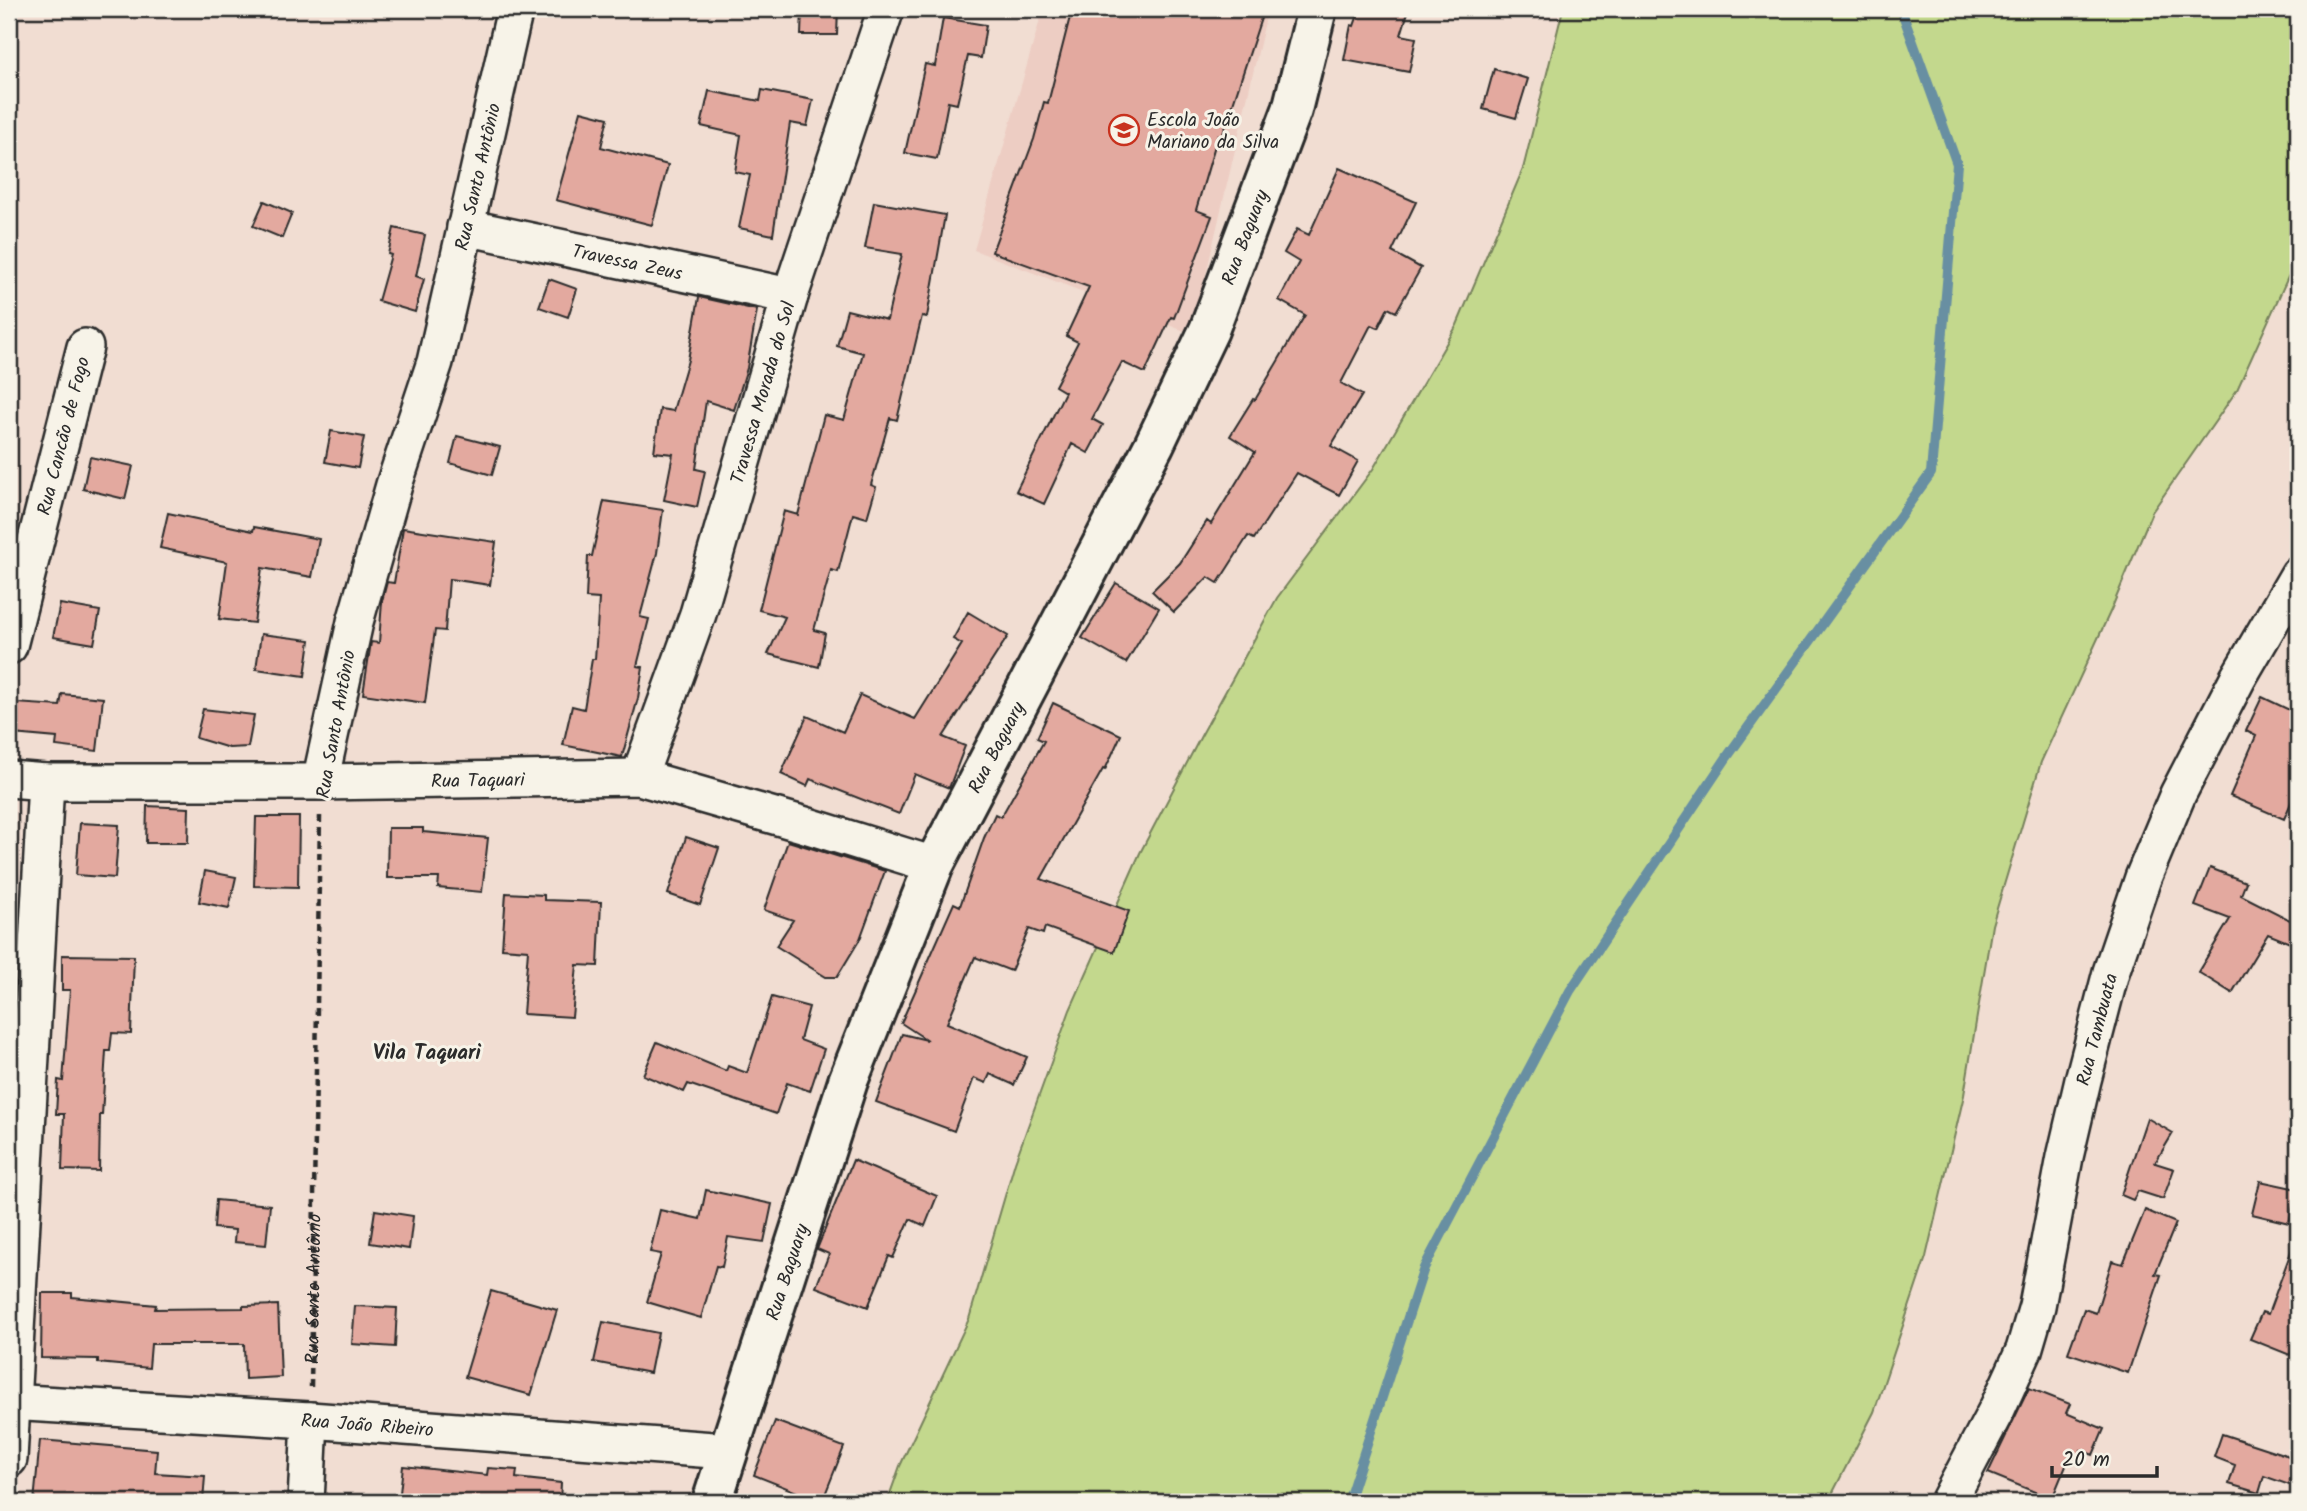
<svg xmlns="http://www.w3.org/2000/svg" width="2307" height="1511" font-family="Kalam,sans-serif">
<rect width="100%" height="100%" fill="#f1ddd2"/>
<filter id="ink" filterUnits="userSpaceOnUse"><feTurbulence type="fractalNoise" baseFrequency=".0143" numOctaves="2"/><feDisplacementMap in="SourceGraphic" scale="14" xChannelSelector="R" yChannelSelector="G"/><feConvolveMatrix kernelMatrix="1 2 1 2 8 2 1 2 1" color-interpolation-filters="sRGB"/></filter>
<g filter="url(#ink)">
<path fill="#edcdc3" d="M 1043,9 L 1268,9 L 1192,334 L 974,250 Z"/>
<path fill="#c3d88d" stroke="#77825c" stroke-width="2" d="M 1563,9 L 2298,9 L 2298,255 L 2237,390 L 2152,512 L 2111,610 L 2041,762 L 1992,925 L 1964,1095 L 1926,1257 L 1874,1412 L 1828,1502 L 887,1502 L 900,1466 L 969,1319 L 1015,1162 L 1070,1010 L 1140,853 L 1201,736 L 1277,598 L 1373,469 L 1457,325 L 1523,169 Z"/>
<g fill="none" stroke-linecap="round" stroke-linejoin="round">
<path stroke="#688fa2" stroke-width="10" d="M 1348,1502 L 1424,1268 L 1570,991 L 1727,757 L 1931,473 L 1957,164 L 1901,9"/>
</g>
<path fill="#e3a99f" stroke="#2b2b2b" stroke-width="2" d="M 802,9 L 838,9 L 837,35 L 801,35 Z
M 1072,9 L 1264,9 L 1222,137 L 1218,135 L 1196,210 L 1212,216 L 1174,318 L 1171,317 L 1145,373 L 1122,362 L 1092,419 L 1103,425 L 1088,453 L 1072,444 L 1044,504 L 1016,491 L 1065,392 L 1055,386 L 1078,342 L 1066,336 L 1089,287 L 992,252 L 1034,139 L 1044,102 L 1048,103 Z
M 1360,9 L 1409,9 L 1401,35 L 1416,38 L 1409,72 L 1344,60 L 1351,25 L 1354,26 Z
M 943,18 L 986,25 L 981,58 L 968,56 L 957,104 L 948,102 L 937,159 L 905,153 L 925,64 L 935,66 Z
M 1494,69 L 1528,79 L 1516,118 L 1483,109 Z
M 762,90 L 813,100 L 807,126 L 790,123 L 773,235 L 739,228 L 750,175 L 735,172 L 741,135 L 701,126 L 709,91 L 760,101 Z
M 581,111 L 608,118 L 601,147 L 668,165 L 652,225 L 556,200 Z
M 1339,168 L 1416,202 L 1392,252 L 1421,268 L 1396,312 L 1388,308 L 1378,328 L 1371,325 L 1341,383 L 1362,395 L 1331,446 L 1358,461 L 1339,495 L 1297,473 L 1254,539 L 1248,536 L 1218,583 L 1208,577 L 1174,612 L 1152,591 L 1180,563 L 1207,521 L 1211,524 L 1255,452 L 1230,436 L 1253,399 L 1255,400 L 1305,315 L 1279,300 L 1299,262 L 1284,253 L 1297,229 L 1309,235 Z
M 264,201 L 292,213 L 282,238 L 253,226 Z
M 874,202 L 945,215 L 927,317 L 922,316 L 897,420 L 890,418 L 871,485 L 876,487 L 867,518 L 853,514 L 838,572 L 831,570 L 814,630 L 825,633 L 819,667 L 768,654 L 785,617 L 759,610 L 784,511 L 798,515 L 824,415 L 844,420 L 863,353 L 837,346 L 847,310 L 887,320 L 902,254 L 865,248 Z
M 394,228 L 425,235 L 416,276 L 424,279 L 415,312 L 378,301 L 391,255 L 388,254 Z
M 549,279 L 577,289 L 568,317 L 539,307 Z
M 699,297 L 757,310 L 747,368 L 734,410 L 706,401 L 696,469 L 705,471 L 697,507 L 664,500 L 673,454 L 654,452 L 660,409 L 673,411 L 688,360 Z
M 331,431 L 364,437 L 358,468 L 325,462 Z
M 457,436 L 500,447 L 492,475 L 450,463 Z
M 90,457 L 133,466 L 125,499 L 83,489 Z
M 604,501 L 663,510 L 657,553 L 640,617 L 649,619 L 637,666 L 643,667 L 638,698 L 622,757 L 563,745 L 572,706 L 584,709 L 592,659 L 595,659 L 599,599 L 586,598 L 588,556 L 592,556 Z
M 168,513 L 253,531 L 254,527 L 319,539 L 312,577 L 262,568 L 254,623 L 219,619 L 227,562 L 160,548 Z
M 403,528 L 496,542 L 490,585 L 449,579 L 445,631 L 435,630 L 425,703 L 363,694 L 371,642 L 379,643 L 382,601 L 387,582 L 394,583 Z
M 1116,583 L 1159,608 L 1126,663 L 1082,638 Z
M 60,604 L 100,611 L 94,644 L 53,637 Z
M 968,612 L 1008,636 L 943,737 L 965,746 L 949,788 L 915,774 L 899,814 L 810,779 L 807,786 L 781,774 L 807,716 L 843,732 L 860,695 L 915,719 L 962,644 L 953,639 Z
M 261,634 L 310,640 L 305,676 L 256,669 Z
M 62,694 L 103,698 L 97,751 L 56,746 L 57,738 L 13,734 L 16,703 L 60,706 Z
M 2262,697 L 2298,714 L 2298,787 L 2284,819 L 2230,796 L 2256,736 L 2246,731 Z
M 1053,703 L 1121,735 L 1105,770 L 1103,769 L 1041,879 L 1129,911 L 1114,952 L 1045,927 L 1043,934 L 1029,929 L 1011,971 L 975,957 L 947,1023 L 1027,1057 L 1014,1085 L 990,1074 L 986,1083 L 974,1078 L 954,1131 L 876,1102 L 902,1034 L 927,1040 L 901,1023 L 954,903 L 960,906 L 984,838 L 995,814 L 1001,817 L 1044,741 L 1037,738 Z
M 203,709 L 254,715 L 248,747 L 229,748 L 196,738 Z
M 147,806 L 189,808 L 188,843 L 146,843 Z
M 256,817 L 299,817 L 298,887 L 254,886 Z
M 80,823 L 119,825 L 115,878 L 76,875 Z
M 388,828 L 423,828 L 423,832 L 488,838 L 482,892 L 438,888 L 439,878 L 387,878 Z
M 686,837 L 719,848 L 700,905 L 668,894 Z
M 788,841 L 885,871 L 860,939 L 837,977 L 826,977 L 776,946 L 793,920 L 764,910 Z
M 2210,868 L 2246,882 L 2241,895 L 2298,924 L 2298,939 L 2295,945 L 2268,934 L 2232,993 L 2198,972 L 2230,919 L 2195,906 Z
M 205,871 L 236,877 L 229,908 L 199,902 Z
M 506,893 L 544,895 L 544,900 L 601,902 L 598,966 L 577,965 L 572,1017 L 523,1014 L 528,950 L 502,948 Z
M 62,955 L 134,956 L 131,1034 L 112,1033 L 110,1051 L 106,1051 L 102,1115 L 100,1115 L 99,1171 L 62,1170 L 64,1114 L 56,1114 L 58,1080 L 63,1081 L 70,990 L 62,990 Z
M 772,997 L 809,1007 L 800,1040 L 824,1049 L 810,1091 L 787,1083 L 776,1114 L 688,1084 L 684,1092 L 643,1075 L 657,1042 L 726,1071 L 728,1066 L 747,1073 Z
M 2147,1118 L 2173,1133 L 2155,1163 L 2174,1169 L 2163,1199 L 2138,1191 L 2133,1200 L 2121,1195 Z
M 853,1160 L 937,1196 L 925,1226 L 910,1219 L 893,1258 L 889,1256 L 868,1307 L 816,1287 L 829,1254 L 817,1249 Z
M 2260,1181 L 2297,1189 L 2289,1223 L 2252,1214 Z
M 706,1190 L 772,1204 L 764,1242 L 728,1237 L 722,1267 L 716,1266 L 701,1318 L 647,1302 L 661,1254 L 650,1252 L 660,1210 L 700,1219 Z
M 216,1200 L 270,1205 L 266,1245 L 234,1242 L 235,1230 L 214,1228 Z
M 375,1210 L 413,1216 L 409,1249 L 370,1243 Z
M 2145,1210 L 2176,1223 L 2155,1274 L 2161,1275 L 2128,1373 L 2068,1353 L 2084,1309 L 2096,1313 L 2112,1261 L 2123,1264 Z
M 2295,1241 L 2298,1242 L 2298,1336 L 2290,1355 L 2250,1339 L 2262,1312 L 2268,1314 Z
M 491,1291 L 557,1310 L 531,1395 L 465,1377 Z
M 42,1293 L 72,1293 L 72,1297 L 156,1305 L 155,1309 L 243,1308 L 243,1306 L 278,1305 L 281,1377 L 245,1379 L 244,1344 L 151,1344 L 149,1368 L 98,1363 L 98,1359 L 41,1358 Z
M 355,1306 L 397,1308 L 395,1347 L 352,1344 Z
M 603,1322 L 658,1333 L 650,1373 L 594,1362 Z
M 2029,1388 L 2070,1404 L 2066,1413 L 2104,1429 L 2093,1455 L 2081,1450 L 2076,1463 L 2068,1460 L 2052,1499 L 1988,1473 Z
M 775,1421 L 844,1447 L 822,1502 L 793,1502 L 797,1492 L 754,1475 Z
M 2222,1434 L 2298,1459 L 2298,1488 L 2264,1476 L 2259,1493 L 2229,1484 L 2235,1465 L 2214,1457 Z
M 40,1440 L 157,1450 L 155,1473 L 205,1476 L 203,1502 L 34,1502 Z
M 403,1466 L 487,1475 L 488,1468 L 517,1470 L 516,1478 L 561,1483 L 560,1502 L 399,1502 Z"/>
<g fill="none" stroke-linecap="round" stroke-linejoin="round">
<g stroke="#2b2b2b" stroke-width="40">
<g id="minor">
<path id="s2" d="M 465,227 L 790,296"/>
<path id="s3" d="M 9,646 L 85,347"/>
<path id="s4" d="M 639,777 L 698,614 L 790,296 L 886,9"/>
<path id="s5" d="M 9,779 L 46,782 L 320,782 L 639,777 L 802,824 L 934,865"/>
<path id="s6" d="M 320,782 L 355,622 L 394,485 L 435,362 L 515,9"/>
<path id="s7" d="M 9,1402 L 310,1420 L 727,1451"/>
<path d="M 9,1459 L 46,782"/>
<path d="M 306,1502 L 310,1420"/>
<path id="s8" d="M 1948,1502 L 1998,1407 L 2024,1350 L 2037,1306 L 2065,1157 L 2083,1080 L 2111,972 L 2143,878 L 2178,794 L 2238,678 L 2298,575"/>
</g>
</g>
<g stroke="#2b2b2b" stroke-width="44">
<g id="tertiary">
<path id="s9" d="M 712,1502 L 848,1081 L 934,865 L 1154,445 L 1209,330 L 1292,110 L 1317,9"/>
</g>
</g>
<path stroke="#2b2b2b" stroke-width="4.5" stroke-dasharray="7 5" stroke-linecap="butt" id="s1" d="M 311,1387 L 320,815"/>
<use href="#minor" stroke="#f7f3e8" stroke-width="35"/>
<use href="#tertiary" stroke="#f7f3e8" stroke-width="38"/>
</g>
</g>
<defs>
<g id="school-ring" transform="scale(1.575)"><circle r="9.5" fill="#f7f3e8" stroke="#c8321e" stroke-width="1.5"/><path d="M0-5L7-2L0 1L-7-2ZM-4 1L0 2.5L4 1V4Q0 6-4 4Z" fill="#c8321e"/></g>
</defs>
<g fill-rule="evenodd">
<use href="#school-ring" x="1124" y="130"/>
</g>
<g text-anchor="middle" stroke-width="6" stroke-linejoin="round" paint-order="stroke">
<g font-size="19" fill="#2b2b2b" stroke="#f7f3e8" text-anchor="start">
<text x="1147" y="126">Escola João<tspan x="1147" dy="22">Mariano da Silva</tspan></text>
</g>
<g font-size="19" fill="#2b2b2b" stroke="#f7f3e8">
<text dy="7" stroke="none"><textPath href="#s6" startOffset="626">Rua Santo Antônio</textPath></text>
<text dy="7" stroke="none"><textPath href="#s9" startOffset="1376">Rua Baguary</textPath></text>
<text dy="7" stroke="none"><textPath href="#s2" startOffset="166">Travessa Zeus</textPath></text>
<text dy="7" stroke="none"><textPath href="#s4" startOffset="404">Travessa Morada do Sol</textPath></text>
<text dy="7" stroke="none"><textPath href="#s3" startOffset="217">Rua Cancão de Fogo</textPath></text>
<text transform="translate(335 724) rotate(-80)" y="7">Rua Santo Antônio</text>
<text dy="7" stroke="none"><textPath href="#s9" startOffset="808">Rua Baguary</textPath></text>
<text dy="7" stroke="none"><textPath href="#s5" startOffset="469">Rua Taquari</textPath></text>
<text dy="7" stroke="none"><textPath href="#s8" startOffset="499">Rua Tambuata</textPath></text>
<text dy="7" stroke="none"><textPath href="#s9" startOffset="242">Rua Baguary</textPath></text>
<text dy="7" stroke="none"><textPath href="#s1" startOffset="98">Rua Santo Antônio</textPath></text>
<text dy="7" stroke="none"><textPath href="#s7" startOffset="359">Rua João Ribeiro</textPath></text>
</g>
<g font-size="21" font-weight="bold" fill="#2b2b2b" stroke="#f7f3e8">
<text x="427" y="1059">Vila Taquari</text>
</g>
</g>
<rect width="2307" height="1511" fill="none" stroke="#f7f3e8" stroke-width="35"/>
<rect x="18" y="18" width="2272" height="1476" fill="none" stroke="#2b2b2b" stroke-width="2.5" filter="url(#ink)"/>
<path d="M2052 1466v10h105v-10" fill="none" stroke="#2b2b2b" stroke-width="3.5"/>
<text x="2062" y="1466" font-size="21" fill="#2b2b2b" stroke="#f7f3e8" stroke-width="5" paint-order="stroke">20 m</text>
</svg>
